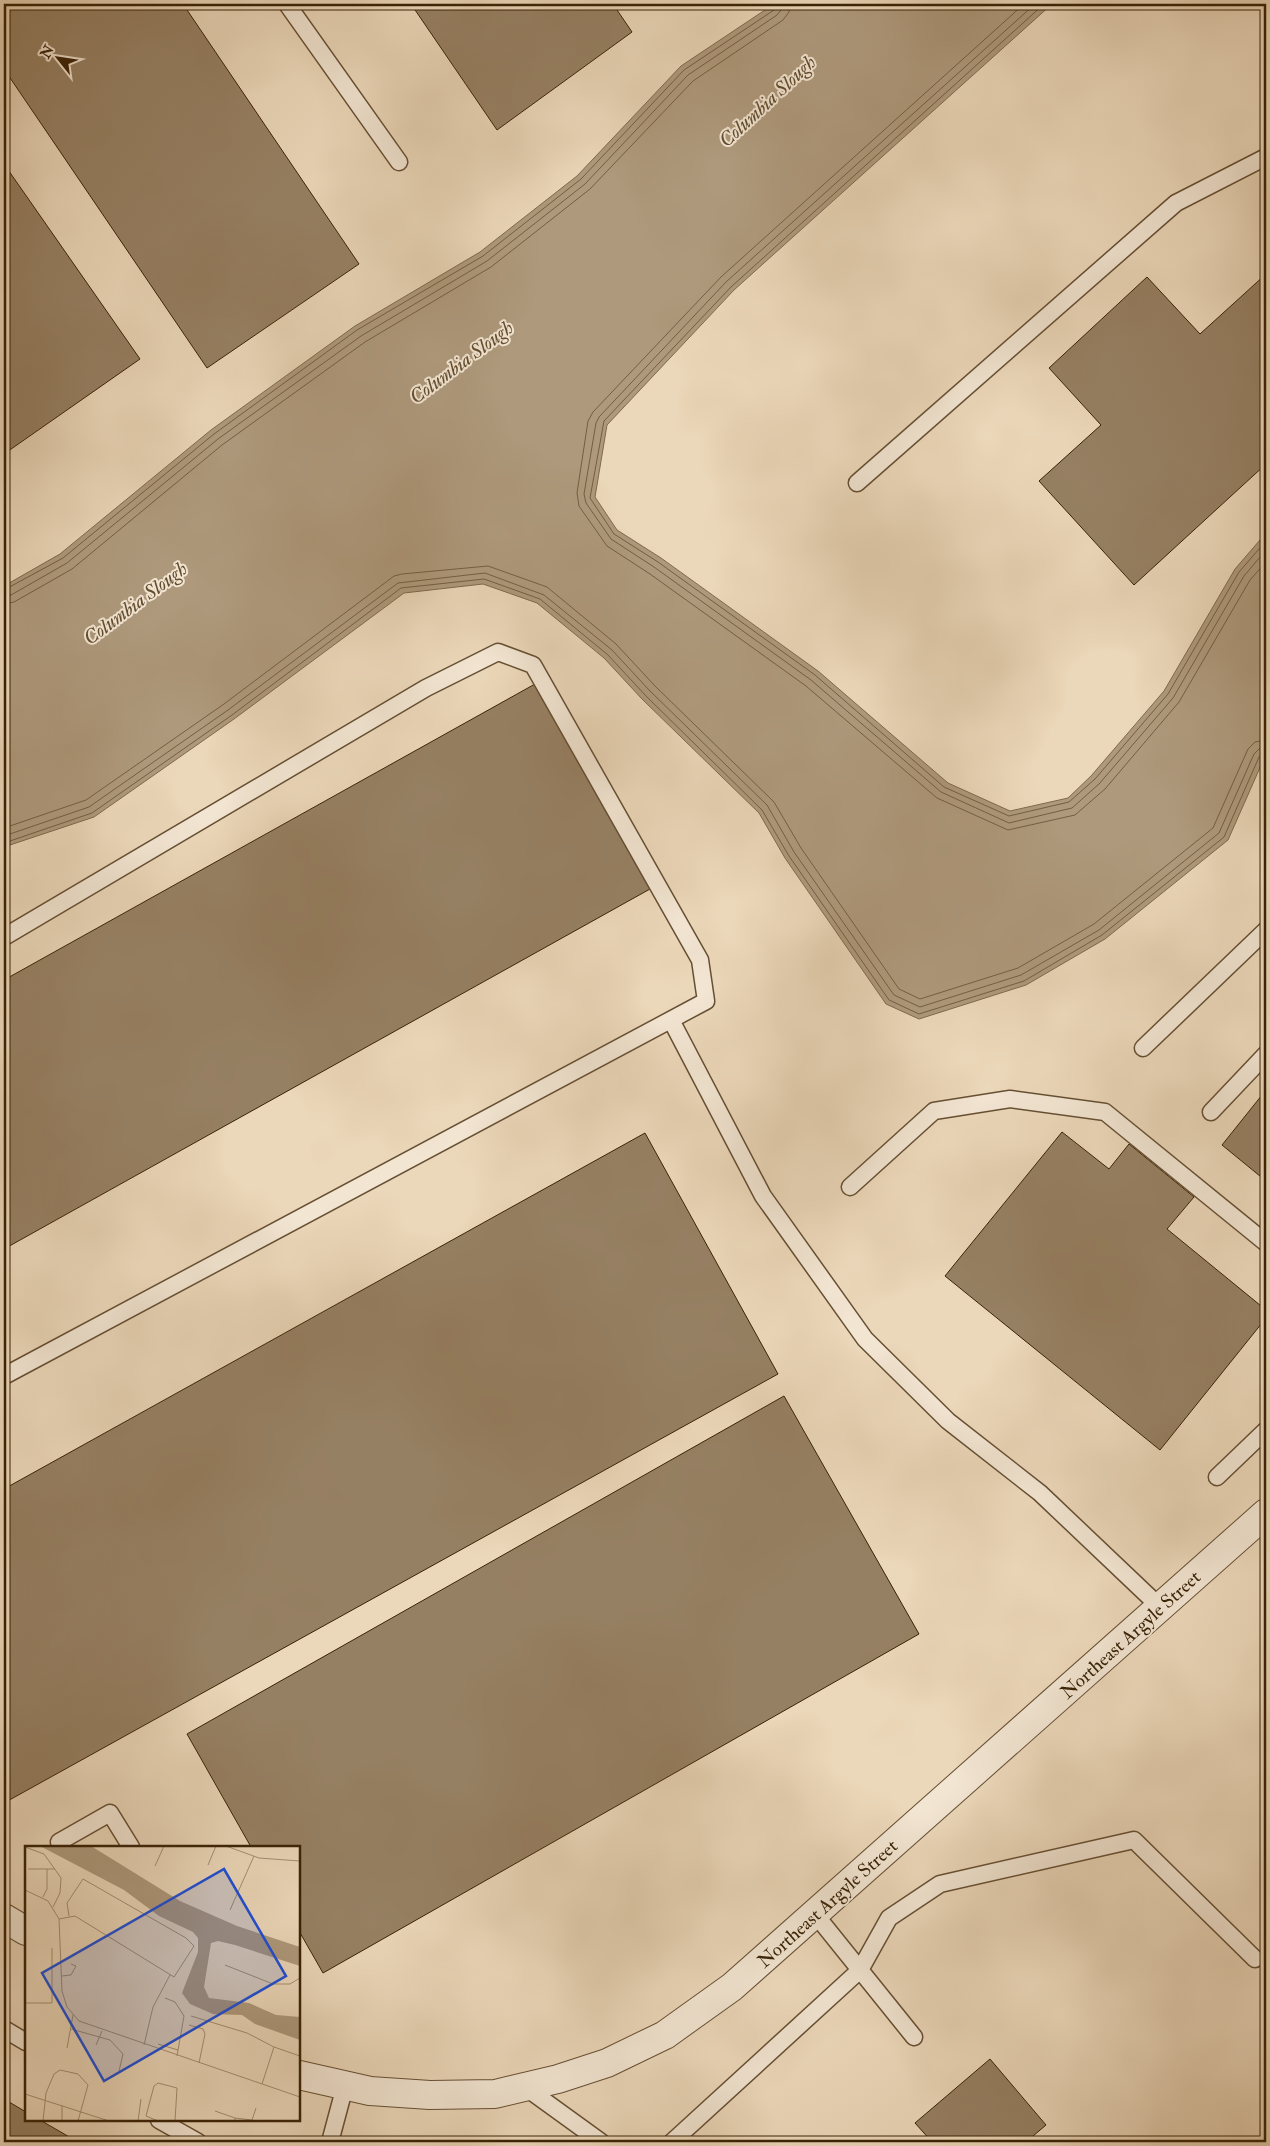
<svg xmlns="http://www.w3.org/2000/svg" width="1270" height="2146" font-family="'IM FELL Double Pica',serif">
<rect width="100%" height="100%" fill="#ebd7b9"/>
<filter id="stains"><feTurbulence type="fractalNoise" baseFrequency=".004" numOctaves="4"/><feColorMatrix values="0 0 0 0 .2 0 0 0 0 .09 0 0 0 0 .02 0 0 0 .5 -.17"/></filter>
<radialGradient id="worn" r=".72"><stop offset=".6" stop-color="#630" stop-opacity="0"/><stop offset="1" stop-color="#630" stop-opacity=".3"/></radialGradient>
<path fill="#ae997c" stroke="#7f694d" d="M 774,4 L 1052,4 L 734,290 L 607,425 L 595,497 L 617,530 L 661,558 L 818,671 L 948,783 L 1010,811 L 1068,798 L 1091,776 L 1164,691 L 1235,569 L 1266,533 L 1266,754 L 1228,840 L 1105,939 L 1026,985 L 919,1019 L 886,1004 L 785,858 L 759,813 L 642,699 L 604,658 L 537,603 L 483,584 L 404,593 L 234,719 L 94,817 L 10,845 L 4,849 L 4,586 L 60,554 L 211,430 L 355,326 L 480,252 L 577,176 L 681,66 Z"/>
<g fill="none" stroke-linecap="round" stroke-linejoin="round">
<path stroke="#745e41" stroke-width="1" d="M 1024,4 L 721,277 L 593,412 L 588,421 L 577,493 L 579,506 L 607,546 L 650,574 L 806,686 L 937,798 L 1008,830 L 1075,815 L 1105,789 L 1179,702 L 1250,580 L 1266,562
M 1035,4 L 726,282 L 599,417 L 596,423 L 584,494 L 586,503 L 611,539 L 654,567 L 811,680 L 941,792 L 1009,823 L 1072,808 L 1099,784 L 1173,698 L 1244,576 L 1266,550
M 1044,4 L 731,287 L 604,421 L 590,498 L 614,534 L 658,562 L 815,675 L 944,787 L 1009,816 L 1069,802 L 1095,779 L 1168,694 L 1239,572 L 1266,541
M 4,590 L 63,558 L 214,434 L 357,330 L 483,256 L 581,179 L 684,70 L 774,10 L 776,4
M 4,596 L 11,595 L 67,563 L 218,439 L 361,336 L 487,261 L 585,184 L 688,75 L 777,15 L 781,10 L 782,4
M 4,604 L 14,602 L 72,569 L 222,445 L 365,342 L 491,267 L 590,189 L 693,81 L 783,20 L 789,12 L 790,4
M 4,828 L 86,800 L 224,704 L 394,576 L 402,574 L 488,566 L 547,587 L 616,644 L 655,686 L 774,802 L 801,848 L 899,989 L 920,999 L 1018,968 L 1094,924 L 1213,828 L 1248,749 L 1255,742 L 1266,740
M 4,836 L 89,807 L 228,710 L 398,583 L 485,573 L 544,595 L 612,650 L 650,691 L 767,805 L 794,852 L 894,995 L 920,1007 L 1021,975 L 1099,930 L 1219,833 L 1254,754 L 1259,749 L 1266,747
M 4,843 L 92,813 L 232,715 L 401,588 L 484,579 L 540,599 L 608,655 L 646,696 L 762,810 L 789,856 L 889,1000 L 919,1014 L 1024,981 L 1102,935 L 1224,837 L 1259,757 L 1266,754"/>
</g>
<path fill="#968063" stroke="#392206" d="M 4,4 L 183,4 L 359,264 L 207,368 L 4,69 Z
M 411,4 L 613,4 L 632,32 L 497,130 Z
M 4,164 L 140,359 L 4,454 Z
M 1266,274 L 1266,464 L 1134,585 L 1039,481 L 1101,425 L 1049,368 L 1147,277 L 1200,334 Z
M 535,684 L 650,889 L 4,1249 L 4,980 Z
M 1266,1090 L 1266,1181 L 1222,1145 Z
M 1062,1132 L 1109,1169 L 1129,1144 L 1194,1197 L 1167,1229 L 1266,1310 L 1266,1318 L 1160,1450 L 945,1276 Z
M 645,1133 L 778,1374 L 4,1803 L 4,1489 Z
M 784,1396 L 919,1634 L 323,1973 L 299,1931 L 299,1847 L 251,1847 L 187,1734 Z
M 990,2059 L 1046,2125 L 1026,2142 L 932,2142 L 915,2123 Z
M 4,2099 L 26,2112 L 26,2120 L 40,2120 L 78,2142 L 4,2142 Z"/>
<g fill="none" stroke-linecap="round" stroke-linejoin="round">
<g stroke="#664f33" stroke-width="19">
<path id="lane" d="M 287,4 L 399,162
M 857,483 L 1176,203 L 1266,157
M 4,937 L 426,688 L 498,652 L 533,665 L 700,960 L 706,1001 L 4,1376
M 671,1020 L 763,1196 L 865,1339 L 948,1421 L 1040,1493 L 1160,1607
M 1143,1048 L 1266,930
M 1211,1112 L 1266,1054
M 850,1187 L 934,1111 L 1010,1099 L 1105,1112 L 1266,1243
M 1217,1477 L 1266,1430
M 59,1842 L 110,1813 L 131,1847
M 815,1914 L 914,2037
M 4,2029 L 26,2042
M 525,2087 L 601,2142
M 159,2120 L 198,2142
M 330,2142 L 345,2086
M 672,2142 L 860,1970 L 889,1918 L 940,1884 L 1134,1840 L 1255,1959"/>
</g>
<g stroke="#664f33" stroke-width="30">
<path id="street" d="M 4,1918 L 26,1931
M 299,2075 L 370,2091 L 430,2095 L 495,2094 L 558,2079 L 607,2063 L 665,2035 L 732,1987 L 1266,1513"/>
</g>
<use href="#lane" stroke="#f2e5d2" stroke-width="16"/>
<use href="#street" stroke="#f2e5d2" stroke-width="28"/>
</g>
<g text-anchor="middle" stroke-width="4" stroke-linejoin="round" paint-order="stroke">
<g font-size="19" fill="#392206" stroke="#f2e5d2">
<text transform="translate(1130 1634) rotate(-42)" y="7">Northeast Argyle Street</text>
<text transform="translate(827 1903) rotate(-42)" y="7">Northeast Argyle Street</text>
</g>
<g font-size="20" font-style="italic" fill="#624c2f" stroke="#f2e5d2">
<text transform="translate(767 101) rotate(-43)" y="7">Columbia Slough</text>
<text transform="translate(461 362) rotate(-37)" y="7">Columbia Slough</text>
<text transform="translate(135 603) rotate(-37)" y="7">Columbia Slough</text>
</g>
</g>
<g transform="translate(25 1846)">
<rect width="275" height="275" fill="#ebd7b9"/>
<path d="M 15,0 L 66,0 L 155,55 L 212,80 L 275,101 L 275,120 L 210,99 L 193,95 L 186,97 L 179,141 L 184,152 L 224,157 L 251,169 L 275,171 L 275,194 L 230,178 L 217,169 L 188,168 L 165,158 L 157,147 L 173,106 L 173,92 L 168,86 L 134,70 L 99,44 Z" fill="#ae997c"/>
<path fill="none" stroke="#a48f71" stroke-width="1" d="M 201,0 L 234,12 L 275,15M 0,1 L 19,8 L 36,32 L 35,47 L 28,61M 183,19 L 191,0M 130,20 L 139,0M 3,23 L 30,23M 0,44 L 23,55 L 34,73 L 37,145 L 42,161 L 54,175 L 275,251M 18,51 L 22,43 L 22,23M 205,64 L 229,10M 34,73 L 50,70 L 149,131 L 169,100 L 161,92 L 58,33 L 42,57 L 44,70M 200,119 L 248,138 L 265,138 L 275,132M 37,130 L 46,129 L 51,120 L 46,118M 140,152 L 150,156 L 159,170 L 152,210M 0,157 L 27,157 L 27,102M 166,170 L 222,187 L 249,201M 164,179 L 178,183 L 180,188 L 174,217M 46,183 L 85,194 L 98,208 L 94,225M 133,198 L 153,204M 71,199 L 77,185M 119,199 L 128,161 L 145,129M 42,202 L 48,169M 237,238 L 249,201 L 275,210M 0,248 L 84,275M 37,259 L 37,275M 190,265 L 210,272 L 210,275M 210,272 L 227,274 L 231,262M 18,275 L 21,247 L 29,228 L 35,224 L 53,228 L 63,239 L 53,275M 113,275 L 116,253M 133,275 L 121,270 L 129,240 L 133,237 L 152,242 L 150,275"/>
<path fill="#1d4ed8" fill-opacity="0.15" stroke="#1d4ed8" stroke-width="2.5" d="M 199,23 L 261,130 L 79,235 L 17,127 Z"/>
<rect width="275" height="275" fill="none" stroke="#392206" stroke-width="2.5"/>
</g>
<rect width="1270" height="2146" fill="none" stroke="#ebd7b9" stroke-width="20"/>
<rect x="5" y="5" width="1260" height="2136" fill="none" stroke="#392206" stroke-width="2.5"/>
<rect x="10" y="10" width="1250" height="2126" fill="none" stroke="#392206"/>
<g transform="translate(58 58) rotate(300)" stroke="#f2e5d2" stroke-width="4" paint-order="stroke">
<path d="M0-4L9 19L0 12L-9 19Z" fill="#392206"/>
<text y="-8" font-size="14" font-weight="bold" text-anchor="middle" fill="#392206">N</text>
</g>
<rect width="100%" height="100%" filter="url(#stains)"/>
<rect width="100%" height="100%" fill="url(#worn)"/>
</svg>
